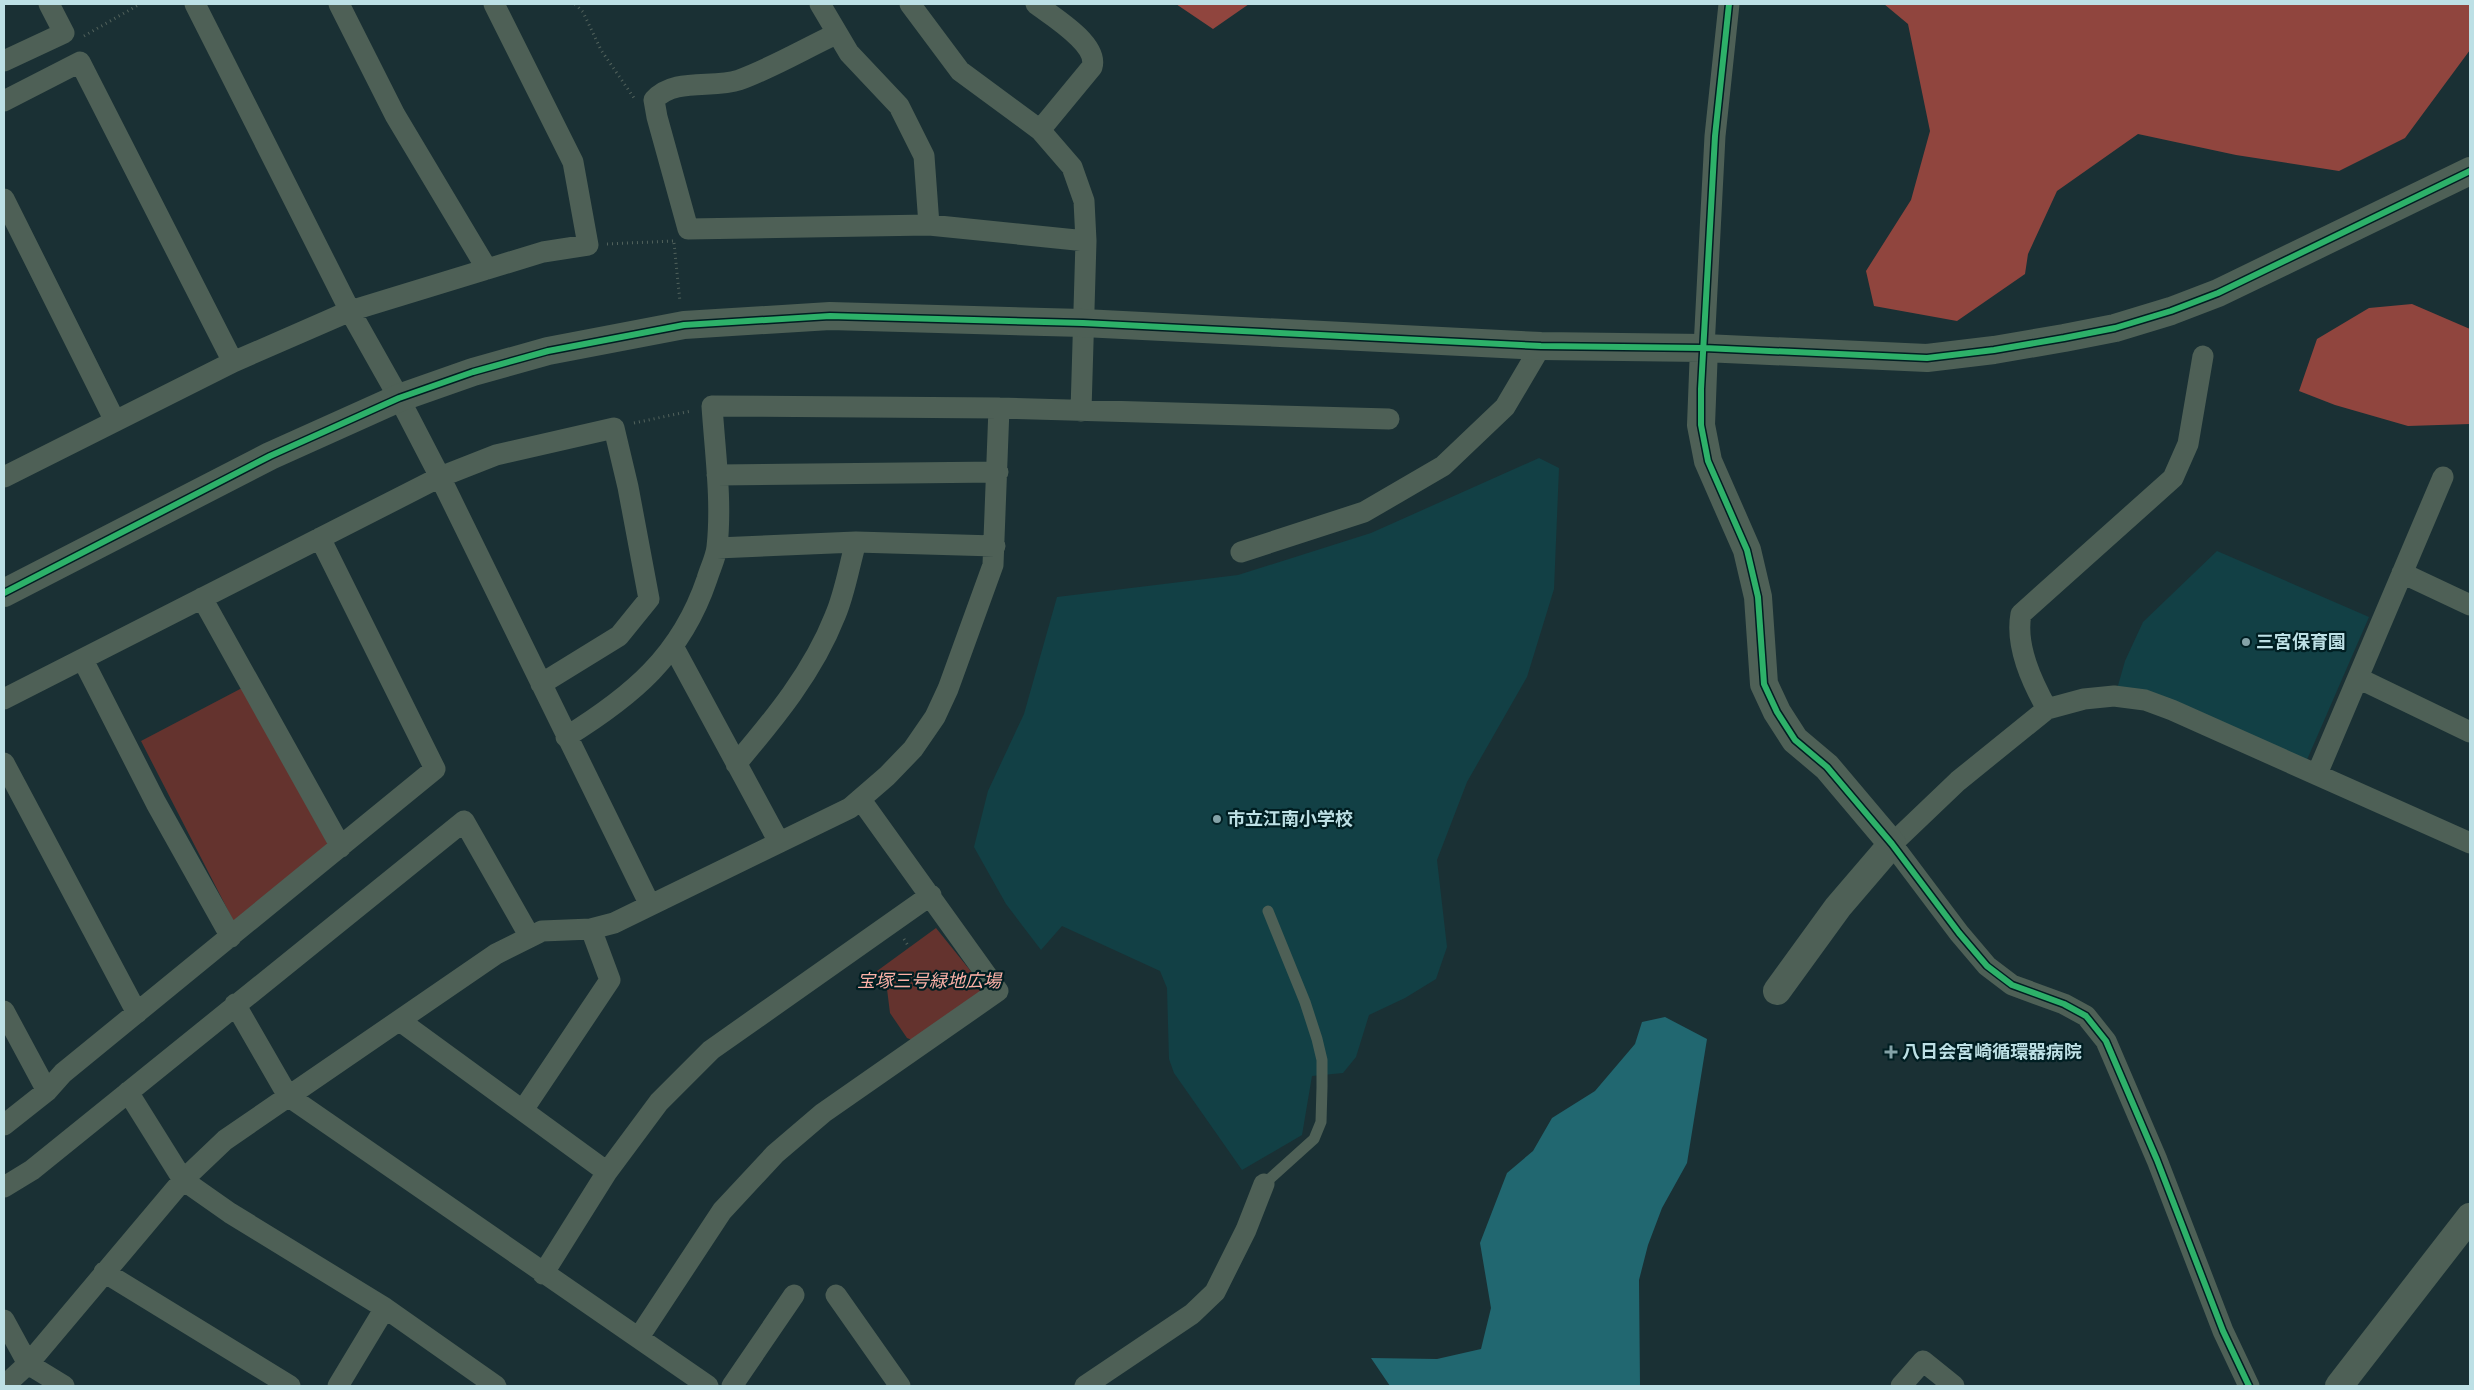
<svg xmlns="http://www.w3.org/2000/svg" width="2474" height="1390" font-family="'PT Serif','Noto Sans JP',serif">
<rect width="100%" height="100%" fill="#1a3034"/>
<path fill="#124045" d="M 1539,458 L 1559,468 L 1554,589 L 1527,677 L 1467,782 L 1437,860 L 1447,947 L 1436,979 L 1405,998 L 1369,1015 L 1356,1057 L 1343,1073 L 1312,1076 L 1302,1135 L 1242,1170 L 1174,1073 L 1169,1059 L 1167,988 L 1160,971 L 1062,926 L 1041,950 L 1006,904 L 974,847 L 988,791 L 1024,714 L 1057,597 L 1238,575 L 1371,533 Z
M 2217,551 L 2369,617 L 2306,762 L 2117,689 L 2125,661 L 2143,622 Z"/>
<path fill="#64332e" d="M 242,688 L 328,844 L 234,922 L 141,741 Z
M 936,928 L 986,990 L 912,1040 L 907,1038 L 890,1013 L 887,989 L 877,971 Z"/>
<path fill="#90453e" d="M 1176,4 L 1249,4 L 1213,29 Z
M 1884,4 L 2470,4 L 2470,50 L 2405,138 L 2339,171 L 2236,155 L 2138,134 L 2057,191 L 2028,254 L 2025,274 L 1957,321 L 1874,306 L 1866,271 L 1911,200 L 1930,131 L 1908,24 Z
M 2412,304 L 2470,329 L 2470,424 L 2408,426 L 2335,405 L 2299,391 L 2317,339 L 2369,308 Z"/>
<path fill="#216770" d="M 1665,1017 L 1707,1039 L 1687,1163 L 1662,1208 L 1648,1245 L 1639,1280 L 1640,1386 L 1390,1386 L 1371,1358 L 1437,1359 L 1481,1349 L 1491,1308 L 1480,1243 L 1507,1173 L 1533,1151 L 1552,1118 L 1595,1091 L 1635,1044 L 1642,1022 Z"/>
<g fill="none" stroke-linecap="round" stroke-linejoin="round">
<path stroke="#52625c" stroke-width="3" stroke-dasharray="1 4" stroke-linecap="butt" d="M 575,4 L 583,12 L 601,50 L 634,98
M 84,36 L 140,4
M 674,243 L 680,302
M 607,244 L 673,241
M 634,423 L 691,411
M 904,939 L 909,947"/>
<path stroke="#4e6056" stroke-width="11" d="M 1264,1184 L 1314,1139 L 1321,1122 L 1322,1087 L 1322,1060 L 1317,1039 L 1305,1002 L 1268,911"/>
<path stroke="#4e6056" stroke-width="21" d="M 195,4 L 350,311 L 399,398 L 440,477 L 650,905
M 339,4 L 395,115 L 487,269
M 820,4 L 849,53 L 899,106 L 924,156 L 929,225
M 910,4 L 960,71 L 1040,130 L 1072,167 L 1084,201 L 1086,241 L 1081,411
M 1036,4 C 1052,16 1099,44 1092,67 L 1040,130
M 836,34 C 804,49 772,68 739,80 C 713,89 674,77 654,100 L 657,117 L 688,229 L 929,225 L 1086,241
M 4,61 L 64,33 L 49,4
M 4,101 L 80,62 L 233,362
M 4,199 L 115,421
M 1704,348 L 1715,136 L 1729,4
M 717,475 L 998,472
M 4,477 L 233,362 L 350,311 L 543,252 L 588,245 L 573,162 L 494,4
M 717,548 L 856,542 L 995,546
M 1241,552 L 1364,512 L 1443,466 L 1505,407 L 1541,346
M 2402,573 L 2470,605
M 202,598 L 341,847
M 674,648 L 779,842
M 83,660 L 156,803 L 231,937
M 2358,678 L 2470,732
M 4,699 L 440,477 L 496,455 L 614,428 L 628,487 L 649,599 L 619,636 L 541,684
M 2047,709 C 2032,682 2015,646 2021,614 L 2173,478 L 2188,444 L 2203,356
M 566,737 C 632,696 681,656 707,579 C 710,569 716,557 717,547 C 722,501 715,452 712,406 L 999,408 L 1389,419
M 4,763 L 137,1013
M 736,764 C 775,718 813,672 835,616 C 845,593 849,566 856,542
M 2317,774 L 2443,477
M 235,1004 L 288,1096 L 708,1386
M 4,1011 L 47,1091
M 400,1021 L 607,1172
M 128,1092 L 183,1180 L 230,1213 L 385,1308 L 496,1386
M 523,1110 L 610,980 L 591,929
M 4,1125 L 47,1091 L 63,1073 L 435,769 L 320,538
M 4,1187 L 32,1170 L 464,821 L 530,937
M 104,1272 L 290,1386
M 543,1274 L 607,1172 L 659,1102 L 711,1050 L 931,895
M 836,1295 L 900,1386
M 4,1320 L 28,1364 L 64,1386
M 639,1337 L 722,1211 L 775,1154 L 823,1113 L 998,991 L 861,800
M 4,1386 L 28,1364 L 183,1180 L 225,1140 L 496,954 L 542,931 L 591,929 L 614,923 L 850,808 L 887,776 L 913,749 L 935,717 L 948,689 L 993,565 L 999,408
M 338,1386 L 385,1308
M 732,1386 L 794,1295
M 1085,1386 L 1192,1314 L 1215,1292 L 1246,1230 L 1264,1184
M 1901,1386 L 1923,1361 L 1954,1386
M 2249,1386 L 2223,1331 L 2157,1160 L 2106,1041 L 2086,1016 L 2064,1004 L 2012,985 L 1987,966 L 1959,933 L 1892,844 L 1958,781 L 2047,709 L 2084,699 L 2114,696 L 2145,700 L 2172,710 L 2470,843"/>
<path stroke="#4e6056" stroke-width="28" d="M 1704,348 L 1701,425 L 1708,461 L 1747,550 L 1758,597 L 1764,684 L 1777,712 L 1795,740 L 1827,767 L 1892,844 L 1838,907 L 1777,991
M 4,593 L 270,456 L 399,398 L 473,372 L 548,351 L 684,325 L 830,316 L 938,319 L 1083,323 L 1541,346 L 1704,348 L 1927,358 L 1994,350 L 2064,338 L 2115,328 L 2171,311 L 2218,293 L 2470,171
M 2339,1386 L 2470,1217"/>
<g stroke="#001e22" stroke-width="9">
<path id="cycleway" d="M 1729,4 L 1715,136 L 1701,389 L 1701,425 L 1708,461 L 1747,550 L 1758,597 L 1764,684 L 1777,712 L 1795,740 L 1827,767 L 1892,844 L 1959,933 L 1987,966 L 2012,985 L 2064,1004 L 2086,1016 L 2106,1041 L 2157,1160 L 2223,1331 L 2249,1386
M 4,593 L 270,456 L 399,398 L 473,372 L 548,351 L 684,325 L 830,316 L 938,319 L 1083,323 L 1541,346 L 1704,348 L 1927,358 L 1994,350 L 2064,338 L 2115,328 L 2171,311 L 2218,293 L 2470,171"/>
</g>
<use href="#cycleway" stroke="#2db169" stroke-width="6"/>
</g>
<g fill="#84a2a7" stroke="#001e22" stroke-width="2">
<circle cx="2246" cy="642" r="5"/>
<circle cx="1217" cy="819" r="5"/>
<path d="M1888.5 1044.5h5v5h5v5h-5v5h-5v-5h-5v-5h5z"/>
</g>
<g text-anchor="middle" stroke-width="4.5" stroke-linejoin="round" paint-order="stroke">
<g font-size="18" font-weight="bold" fill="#bde0e5" stroke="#001e22" text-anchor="start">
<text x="2256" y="648">三宮保育園</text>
<text x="1227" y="825">市立江南小学校</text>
<text x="1902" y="1058">八日会宮崎循環器病院</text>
</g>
<g font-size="18" font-style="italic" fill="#fcb1a7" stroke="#001e22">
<text x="929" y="987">宝塚三号緑地広場</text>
</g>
</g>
<rect width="2474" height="1390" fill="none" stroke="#bde0e5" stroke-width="10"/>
</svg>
